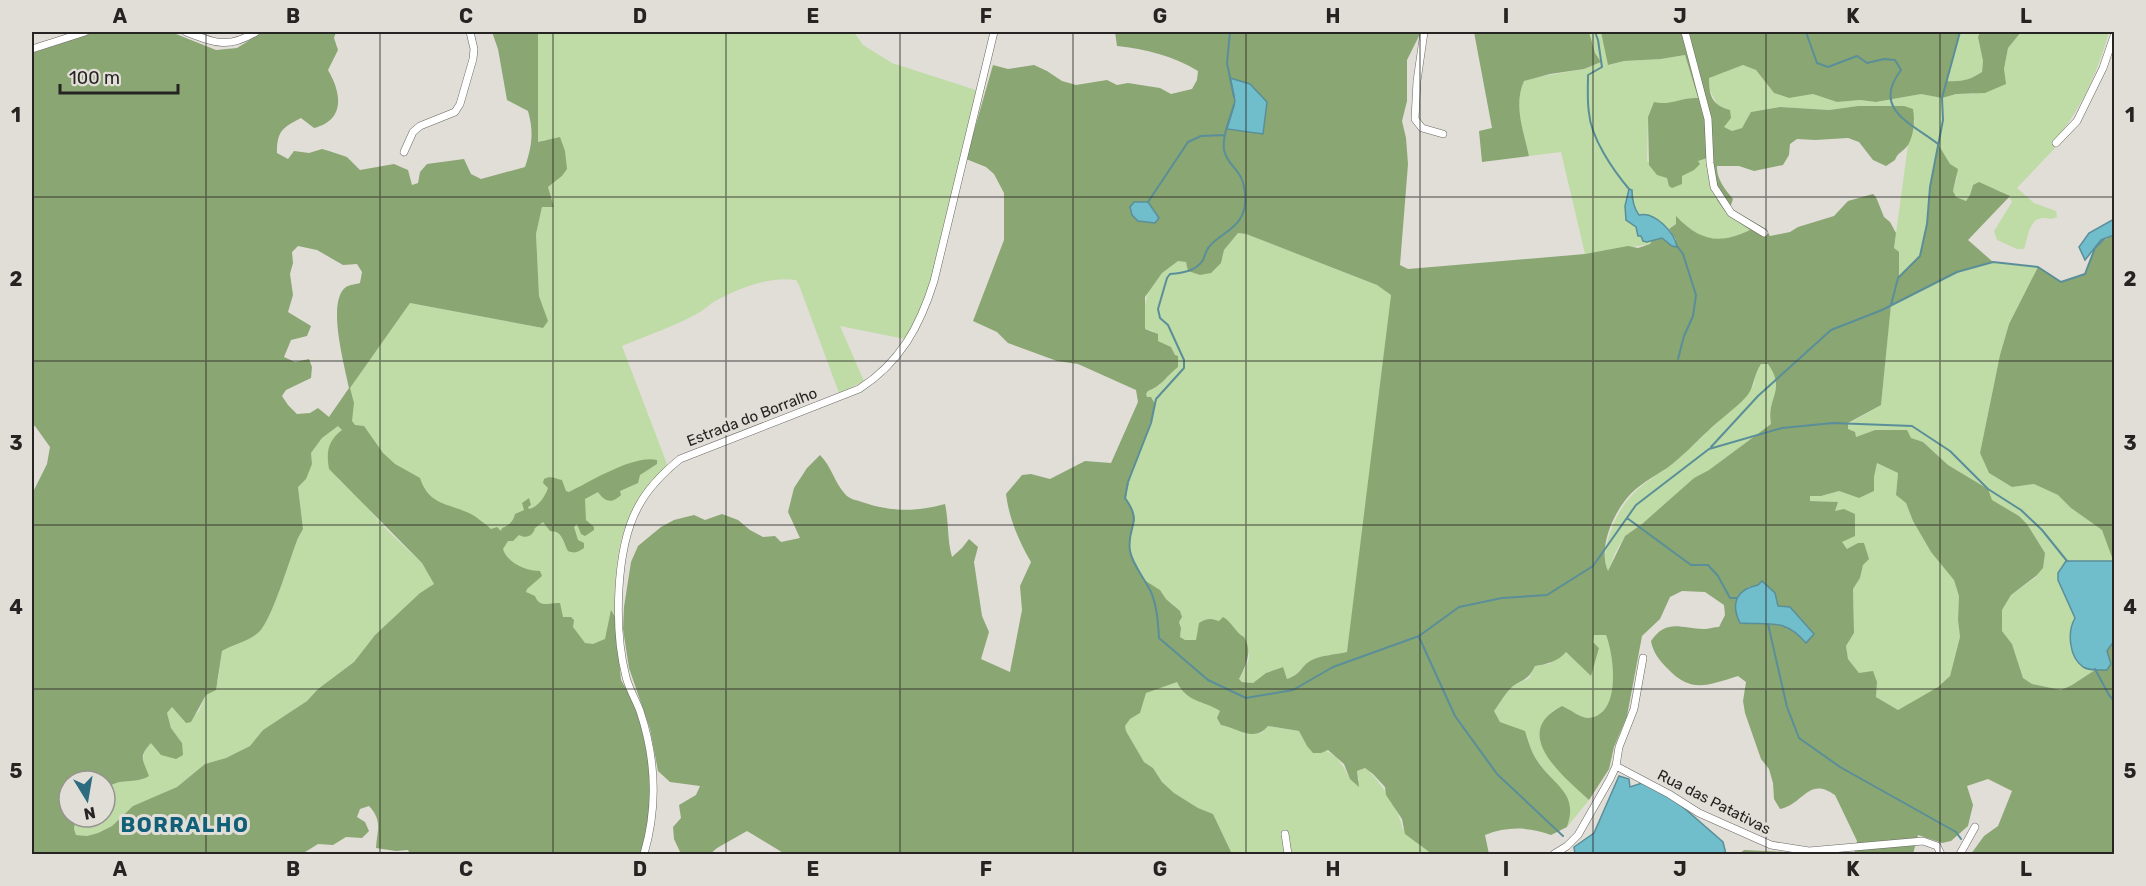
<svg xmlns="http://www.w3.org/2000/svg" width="2146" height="886" font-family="Rubik,sans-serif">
<rect width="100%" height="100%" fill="#e1ded8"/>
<path fill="#bfdba6" d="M 538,32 L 854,32 L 863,45 L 892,63 L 976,90 L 928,291 L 919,315 L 905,339 L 840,326 L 864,381 L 839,393 L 799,285 L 796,280 C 769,276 739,288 715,301 C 710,304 705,309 700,312 C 676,326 648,335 622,346 L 667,464 C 656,481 639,495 631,513 C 612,551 613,611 617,652 L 585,654 L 336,477 L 355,494 L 388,531 L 422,563 L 434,584 L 420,593 L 375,635 L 354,662 L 318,689 L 307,701 L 263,730 L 250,746 L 226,758 L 205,764 L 177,787 L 133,806 L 112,826 L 98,833 L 87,836 L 76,835 L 74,829 L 76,817 L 105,817 L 105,790 C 115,780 129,780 142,780 C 146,763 138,758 151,742 L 182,743 L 171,728 L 167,713 L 172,707 L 186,723 L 199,711 L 206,695 L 218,681 L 222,651 C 234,644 248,642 259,632 C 272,620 290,558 298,538 L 303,529 L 298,487 L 312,464 L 311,453 L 322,438 L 338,426 L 329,417 L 410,303 L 543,328 L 544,309 L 539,296 L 536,234 L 542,207 L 554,207 L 548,187 L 562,176 L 546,139 L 538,143 Z
M 1589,32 L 1601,32 L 1609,65 L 1624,61 L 1661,59 L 1685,55 L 1698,98 C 1682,97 1671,106 1654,103 L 1648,117 L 1647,161 L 1682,176 L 1700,159 L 1707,158 L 1727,214 L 1750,230 C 1717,245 1703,242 1676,217 L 1676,224 L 1669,229 L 1653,217 L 1639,215 L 1637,212 L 1631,199 L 1632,192 L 1629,189 L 1629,222 L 1637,227 L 1638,236 L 1641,236 L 1643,241 L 1652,241 L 1650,244 C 1629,248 1607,250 1585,254 L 1561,152 L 1529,156 C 1524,132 1513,105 1524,81 L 1532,78 L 1584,69 L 1600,62 L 1595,53 Z
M 1960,32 L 1980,32 L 1978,37 L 1983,61 L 1982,72 C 1969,81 1961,82 1947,81 Z
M 2021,32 L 2109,32 C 2098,71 2081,111 2053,142 L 2055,148 L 2017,188 L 2034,203 L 2056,211 L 2057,217 C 2051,220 2049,218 2043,218 C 2028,219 2028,239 2024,249 L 2017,249 L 1997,240 L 1994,231 L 2012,202 C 2006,188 1986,188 1973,185 L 1970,195 L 1966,201 L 1956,197 L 1953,191 L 1957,177 L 1938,145 L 1930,187 L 1927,224 L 1920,256 L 1898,278 L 1899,253 L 1894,248 L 1908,145 L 1915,120 L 1879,107 L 1858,106 L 1829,110 L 1780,107 L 1751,112 L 1742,128 L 1732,131 L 1723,127 L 1718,107 L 1710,90 L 1708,78 L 1743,65 L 1756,70 L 1774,93 L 1789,98 L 1813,94 L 1837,102 L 1860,100 L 1876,102 L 1921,94 L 1942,98 L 1956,94 L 1974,94 L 2004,69 L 2008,48 Z
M 1238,233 L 1246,234 L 1377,285 L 1391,295 L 1348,652 C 1336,655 1320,655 1309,662 C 1300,668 1303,674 1287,679 L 1282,667 L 1266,673 L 1253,683 L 1243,682 L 1239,680 C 1242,673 1248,664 1249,657 C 1250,639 1230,625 1214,619 L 1197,631 L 1197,640 L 1185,640 L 1180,637 L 1181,628 L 1174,605 L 1166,599 L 1160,590 L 1144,581 L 1130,554 L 1129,541 L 1135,520 L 1125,498 L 1128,482 L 1155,404 L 1151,397 L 1146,397 L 1146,394 L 1148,391 C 1165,386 1170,370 1175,355 L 1171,347 L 1158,341 L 1153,331 L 1145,329 C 1143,294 1149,282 1177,260 L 1186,262 L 1189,271 L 1200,275 L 1221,263 L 1224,250 Z
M 1993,262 L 2038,267 L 2009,324 L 2000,355 L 1980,453 L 1989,473 L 2012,487 L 2034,484 L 2058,495 L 2071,508 L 2102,530 L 2114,561 L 2066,561 L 2058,580 L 2075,618 L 2084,668 L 2095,670 L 2072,685 L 2061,690 L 2032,684 L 2023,678 L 2012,644 L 2002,631 L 2002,610 L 2011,595 L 2036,577 L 2045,553 L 2027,524 L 2019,516 L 1991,500 L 1988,489 L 1948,465 L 1923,442 L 1875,430 L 1856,437 L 1848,430 L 1848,424 L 1881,405 L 1891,305 L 1957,272 Z
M 1761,364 L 1768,364 C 1788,392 1766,396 1771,424 L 1709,470 L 1694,478 L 1642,524 L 1625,536 L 1615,553 L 1608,572 C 1603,559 1605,549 1609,536 C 1626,485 1652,483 1688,450 C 1711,430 1732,407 1754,385 L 1756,371 Z
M 1877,463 L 1898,473 L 1896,495 L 1906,503 L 1913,521 L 1931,552 L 1954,579 L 1959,596 L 1958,620 L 1960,637 L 1950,676 L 1938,687 L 1898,710 L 1876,697 L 1877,682 L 1859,673 L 1848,659 L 1846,646 L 1854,633 L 1853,589 L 1860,578 L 1863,565 L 1858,543 L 1847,549 L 1842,542 L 1848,538 L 1834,511 L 1838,502 L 1810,501 L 1810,496 L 1821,496 L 1839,491 L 1859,498 L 1874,491 L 1874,477 Z
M 1594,635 L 1606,635 C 1614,655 1622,717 1588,718 C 1580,718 1570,709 1562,706 L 1551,712 L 1542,726 L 1561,773 L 1589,800 L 1567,827 C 1579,791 1531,770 1527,736 L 1511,726 L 1500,722 L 1494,711 L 1511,687 L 1529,678 L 1535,666 L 1549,664 L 1566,652 L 1591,676 L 1599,648 L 1593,642 Z
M 1177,681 C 1185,702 1204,701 1221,711 L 1221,725 C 1238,728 1244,733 1262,733 L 1267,726 L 1299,731 L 1307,746 C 1333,751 1338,755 1350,779 L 1359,781 L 1357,771 L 1365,768 C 1378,777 1401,813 1402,828 L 1432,854 L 1232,854 L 1213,814 L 1198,808 L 1174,793 L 1162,782 L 1153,768 L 1144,762 L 1126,731 L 1125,726 L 1130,719 L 1140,713 L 1146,692 Z"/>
<path fill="#8aa672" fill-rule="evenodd" d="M 95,32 L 171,32 L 216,50 L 237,48 L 263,32 L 336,32 L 334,38 L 338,50 L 328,70 C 342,94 345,120 314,128 L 301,118 C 282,128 277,131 277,153 L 288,159 L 294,151 L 309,153 L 322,149 L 329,151 L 347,157 L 360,170 L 394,164 L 408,170 L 412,185 L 418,183 L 420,172 L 427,164 L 464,159 L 471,174 L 481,179 L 525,167 C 532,146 534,132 528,111 L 507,100 L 498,49 L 492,32 L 538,32 L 538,142 L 560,137 L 565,151 L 567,169 L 562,176 L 548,187 L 554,207 L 542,207 L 536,234 L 539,296 L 548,321 L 543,328 L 410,303 L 350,388 L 354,403 L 352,421 L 355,425 L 364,426 L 383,453 L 395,464 L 420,478 C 429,506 449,503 471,514 C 478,518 485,524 491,529 L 497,527 L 501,531 L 502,528 C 509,526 514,520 515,514 L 524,510 L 522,503 L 529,498 L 531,505 L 528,507 L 529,509 C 538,507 545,497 548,488 L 543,483 L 544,479 C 551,475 555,479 562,480 L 566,491 L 569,492 C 591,481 635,454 657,460 L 657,464 L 640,475 L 638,483 L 620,491 L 621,495 C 612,504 605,502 598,492 L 585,499 L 586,520 L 594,527 L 594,530 L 585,536 L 581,534 L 577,524 L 574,527 L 578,540 L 584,543 L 584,548 C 578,552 575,554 568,551 C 563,542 563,531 550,531 L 543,522 L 535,528 C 533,536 526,539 519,535 L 513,541 L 508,541 L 503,549 C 507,563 527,571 540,571 L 542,576 L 527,589 L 526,592 L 535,596 C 540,609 550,602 560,603 L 563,617 L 571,617 L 574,620 L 573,627 L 585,643 L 593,644 L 605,639 L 611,610 L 615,617 L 621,680 L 634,703 L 641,726 L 651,773 L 651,797 L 647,832 L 641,854 L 410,854 L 408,850 L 396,851 L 376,848 C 377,830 383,821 369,806 L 360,809 L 357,817 L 365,822 L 369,831 L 362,838 L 346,837 L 333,845 L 318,844 L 302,854 L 32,854 L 32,494 L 47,464 L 50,447 L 35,426 L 32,426 L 32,53 ZM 298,246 L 317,250 L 343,265 L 357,264 L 362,272 L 360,283 C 356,284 349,285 346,287 C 326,301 345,367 349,388 L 329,417 L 318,408 L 310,413 L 297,414 L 288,405 L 282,396 L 286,390 L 311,378 L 312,367 L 309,359 L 295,362 L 284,357 L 291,340 L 307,336 L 311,326 L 288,312 L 293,295 L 290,274 L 293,263 L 292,252 ZM 338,426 L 342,430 C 328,441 326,451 329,469 L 422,563 L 434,584 L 420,593 L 375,635 L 354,662 L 318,689 L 307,701 L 263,730 L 250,746 L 226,758 L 205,764 L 177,787 L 133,806 L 112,826 L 98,833 L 87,836 L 76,835 L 74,829 L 76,817 L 69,817 L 69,781 L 105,781 L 105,790 C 119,776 135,785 149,776 C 143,760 138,757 151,743 L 161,755 L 176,759 L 183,755 L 182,743 L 171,728 L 167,713 L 172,707 L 186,723 L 191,722 L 206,695 L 216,690 L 222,651 C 234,644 248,642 259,632 C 272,620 290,558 298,538 L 303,529 L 298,487 L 306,479 L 312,464 L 311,453 L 322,438 Z
M 1115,32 L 1421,32 L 1407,60 L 1407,101 L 1402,121 L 1406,138 L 1408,164 L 1400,265 L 1408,269 L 1585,254 L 1628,246 L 1638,248 L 1650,244 L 1652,241 L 1662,238 L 1672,246 L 1676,240 L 1669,229 L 1676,224 L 1676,216 C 1700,241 1719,245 1750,230 L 1727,214 L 1717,200 L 1707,158 L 1698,161 L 1700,164 L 1694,170 L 1682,176 L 1682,184 L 1672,188 L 1669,186 L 1667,178 L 1657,175 L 1649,165 L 1648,117 L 1654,102 C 1670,106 1682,97 1698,98 L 1685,55 L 1661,59 L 1624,61 L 1608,65 L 1601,32 L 1960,32 L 1947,81 C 1961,82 1970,80 1982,72 L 1983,61 L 1978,37 L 1980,32 L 2021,32 L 2008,48 L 2004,69 L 2006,84 L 1985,93 L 1956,94 L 1942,98 L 1921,94 L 1876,102 L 1860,100 L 1837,102 L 1813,94 L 1789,98 L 1774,93 L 1756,70 L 1743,65 L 1709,78 C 1709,96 1712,105 1730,110 L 1731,118 L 1724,127 L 1732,131 L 1742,128 L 1751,112 L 1780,107 L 1829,110 L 1858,106 L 1904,106 L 1913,109 C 1915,120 1914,135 1908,145 C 1903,152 1898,152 1895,160 L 1886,166 L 1873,160 L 1859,142 L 1848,138 L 1815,140 L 1797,139 L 1790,144 L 1789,155 L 1783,165 L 1754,171 L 1739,166 L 1717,166 C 1716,178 1725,190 1733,199 L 1730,208 L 1766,229 L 1770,236 L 1790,232 L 1798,227 L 1834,216 L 1848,201 L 1873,194 L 1876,197 L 1884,217 L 1890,222 L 1896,233 L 1894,248 L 1899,252 L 1899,277 L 1920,256 L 1927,224 L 1930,187 L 1938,144 L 1950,164 L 1958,169 L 1953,191 L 1956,197 L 1966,201 L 1970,195 L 1973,185 L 1979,182 L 2010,196 L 1968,240 L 1993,262 L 1957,272 L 1891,305 L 1881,405 L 1848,423 L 1848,429 L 1855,432 L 1856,437 L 1875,430 L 1907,430 L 1911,438 L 1923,442 L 1948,465 L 1988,489 L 1992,500 L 2019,516 L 2027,524 L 2045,553 L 2043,568 L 2036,576 L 2011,595 L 2002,610 L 2002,631 L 2012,644 L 2023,678 L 2032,684 L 2061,690 L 2072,685 L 2095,670 L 2107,670 L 2107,652 L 2114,641 L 2114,854 L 1971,854 L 1984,836 L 1998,826 L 2012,791 L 1988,779 L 1967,786 L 1973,805 L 1968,826 L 1951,841 L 1942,843 L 1918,835 L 1913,854 L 1854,854 L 1857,841 L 1835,795 C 1808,776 1804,804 1780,809 L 1774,799 L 1773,783 L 1769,769 L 1761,759 L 1745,713 L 1743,701 L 1746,682 L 1738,676 C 1708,685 1692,694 1668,669 C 1660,661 1653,653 1651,641 C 1667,618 1681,629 1704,629 C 1709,629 1714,627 1719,627 L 1725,615 L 1724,605 L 1705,592 L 1682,591 L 1670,597 L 1660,619 L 1642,636 L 1627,716 L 1614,747 L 1609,769 L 1589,800 C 1563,776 1509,733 1562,706 C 1570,709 1580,718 1588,718 C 1622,716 1614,655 1606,635 L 1594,635 L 1593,642 L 1599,648 L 1591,676 L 1566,652 C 1557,662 1547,664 1535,666 C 1528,680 1525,678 1513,686 C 1506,692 1500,703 1494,711 L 1500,722 L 1525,731 C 1529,744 1532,755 1541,766 C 1558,788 1578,795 1567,827 L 1551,835 C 1529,827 1508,826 1485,835 L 1489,854 L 1432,854 L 1405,834 L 1402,819 L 1386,795 L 1385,787 L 1373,774 L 1365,768 L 1357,771 L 1359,787 L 1350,779 L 1344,764 L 1328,750 L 1321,753 L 1313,753 L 1307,746 L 1299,731 L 1268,726 C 1254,743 1238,728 1221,725 L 1217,718 L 1220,711 C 1203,700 1187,703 1177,682 L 1146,693 L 1140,713 L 1130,719 L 1125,726 L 1126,731 L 1144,762 L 1153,768 L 1162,782 L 1174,793 L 1198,808 L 1213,814 L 1232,854 L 785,854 L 747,831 L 717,848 L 710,854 L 681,854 L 674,839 L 673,827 L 681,818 L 679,805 L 696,795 L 700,786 L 670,782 L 658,771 L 650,729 L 629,668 L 623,629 L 624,607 L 631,562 L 638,546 L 661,527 L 674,520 L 694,515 L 705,520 L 722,514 L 738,520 L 750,530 L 763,537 L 775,536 L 781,542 L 800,538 L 788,512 L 794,488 L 807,468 L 820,455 C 832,467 834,482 845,494 C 849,499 856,500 862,502 C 890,512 917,512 945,504 C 949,522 947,539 952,557 L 962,548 L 969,539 L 978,547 L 974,562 L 982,616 L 989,632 L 981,659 L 1010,672 L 1022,610 L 1020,586 L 1031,562 C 1019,541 1009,519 1006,494 L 1022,475 L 1031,474 L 1050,479 L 1085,461 L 1111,463 L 1138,402 L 1136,390 L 1078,364 L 1057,361 L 1008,343 L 997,332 L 973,321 L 1004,240 L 1004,193 L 994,174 L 986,167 L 966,159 L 993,65 L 1008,69 L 1034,65 L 1047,71 L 1062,81 L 1076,85 L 1107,80 L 1117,85 L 1128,83 L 1160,88 L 1171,94 L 1192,89 L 1197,80 L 1198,71 C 1174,56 1145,49 1117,46 ZM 1230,79 L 1263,134 L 1227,129 L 1235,101 ZM 1238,233 L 1246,234 L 1377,285 L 1391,295 L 1347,652 C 1335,655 1320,655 1310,661 C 1300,667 1303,673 1287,679 L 1283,667 L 1266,673 L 1253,683 L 1242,682 L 1239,679 C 1246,665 1253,652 1244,637 C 1235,632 1232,622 1223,617 L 1219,621 C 1211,618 1207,618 1199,623 L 1196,640 L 1185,640 L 1180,637 L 1181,628 L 1179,622 L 1182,617 L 1180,611 L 1166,599 L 1160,590 L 1144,580 L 1130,554 L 1129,541 L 1135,520 L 1132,508 L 1126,498 C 1130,465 1149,436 1155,404 L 1151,397 L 1147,397 L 1146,394 L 1148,391 C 1161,387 1168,374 1178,367 L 1178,356 L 1175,355 L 1171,347 L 1158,341 L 1158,334 L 1145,329 L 1145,297 L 1162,273 L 1178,261 L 1186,262 L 1188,271 L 1200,275 L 1211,273 L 1221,263 L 1224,250 ZM 1761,364 L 1768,364 C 1787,391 1766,397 1771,424 L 1709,470 L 1694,478 L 1642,524 L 1625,536 L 1608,571 C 1598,549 1612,516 1627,498 C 1638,485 1653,477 1667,468 C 1682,457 1695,443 1708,431 C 1720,419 1735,409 1746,397 C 1755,387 1753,375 1761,364 ZM 1877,463 L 1898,473 L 1896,495 L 1906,503 L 1913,521 L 1931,552 L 1954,580 L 1959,596 L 1958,620 L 1960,637 L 1950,676 L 1938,687 L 1898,710 L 1876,697 L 1877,682 L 1873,671 L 1859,673 L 1848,659 L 1846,646 L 1854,633 L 1853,589 L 1860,578 L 1863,565 L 1869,559 L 1864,543 L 1858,543 L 1847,549 L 1842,542 L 1855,536 L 1855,514 L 1844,509 L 1835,511 L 1838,502 L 1810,501 L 1810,496 L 1821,496 L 1839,491 L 1859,498 L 1874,491 L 1874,477 ZM 1762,581 L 1775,593 L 1778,606 L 1814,634 L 1806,643 C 1788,625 1780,623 1755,624 L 1748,587 L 1759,585 Z
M 1474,32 L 1589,32 L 1595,53 L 1601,62 L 1584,69 L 1550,74 L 1524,81 C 1513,105 1524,132 1529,156 L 1482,162 L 1479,131 L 1492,128 Z
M 2114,235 L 2114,563 L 2102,530 L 2071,508 L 2058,495 L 2034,484 L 2012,487 L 1989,473 L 1980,453 L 2000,355 L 2009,324 L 2038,267 L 2061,282 L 2085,274 C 2093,253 2093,244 2114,235 Z
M 1744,850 L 1788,852 L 1795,854 L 1739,854 Z"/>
<path fill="#70bdcc" stroke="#5a8f99" stroke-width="1.5" d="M 1230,78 L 1250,84 L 1267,102 L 1263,134 L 1227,129 L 1235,101 Z
M 1629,189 L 1632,190 C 1632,199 1633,207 1639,215 C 1655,211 1675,233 1677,247 L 1672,246 L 1662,238 L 1647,242 L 1643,241 L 1641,236 L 1638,236 L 1636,227 L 1626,220 L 1625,206 Z
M 1134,202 L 1148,202 L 1159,218 L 1155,223 L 1138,221 L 1132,215 L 1130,207 Z
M 2114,219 L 2114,235 L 2101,240 L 2085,260 L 2079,247 L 2089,233 Z
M 2066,561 L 2114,561 L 2114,641 L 2107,651 L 2111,664 L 2107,670 C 2099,670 2090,671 2083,667 C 2069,657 2067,632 2075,618 L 2058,580 L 2058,573 Z
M 1762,581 L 1775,593 L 1778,606 L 1790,607 L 1814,634 L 1806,643 C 1785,618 1770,625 1740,623 C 1730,603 1737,589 1758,585 Z
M 1619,776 L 1629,779 L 1630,787 L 1642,783 L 1669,795 L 1723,842 L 1726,854 L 1575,854 L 1574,847 L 1594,833 Z"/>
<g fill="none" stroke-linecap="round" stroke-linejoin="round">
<path stroke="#5a8f99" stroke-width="2" d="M 1230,32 L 1227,63 L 1234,97
M 1595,32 L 1598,40 L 1602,67 L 1588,75 C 1588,87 1587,101 1589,113 C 1591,138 1613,170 1629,189
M 1806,32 L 1817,63 L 1828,67 L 1857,56 L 1867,63 L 1884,59 L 1895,60 L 1901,70 C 1871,109 1911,123 1938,144
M 1234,105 C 1230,119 1222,136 1224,150 C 1226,161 1234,166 1239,174 C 1246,184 1248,208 1240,219 C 1233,231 1217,236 1209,247 C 1206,250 1205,256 1203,260 C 1196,271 1183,273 1170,274 L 1167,278 L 1158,309 L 1160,318 L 1168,325 L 1184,360 L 1184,368 L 1156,399 L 1151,423 L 1128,482 L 1125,498 C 1144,524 1126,526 1130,551 C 1132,564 1145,579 1151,592 C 1157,606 1158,622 1159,638 L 1208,680 L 1246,698 L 1293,690 L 1333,667 L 1419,636 L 1459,607 L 1502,598 L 1547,595 L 1593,566 L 1636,505 L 1709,449 L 1782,428 L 1833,423 L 1912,426 L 1950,451 L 1988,489 L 2021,510 L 2042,530 L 2067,561
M 1148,202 L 1188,142 L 1201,136 L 1225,135
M 1677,246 L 1683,254 L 1696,295 L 1693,316 L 1684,336 L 1678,359
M 1891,305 L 1898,278 L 1920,256 L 1927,224 L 1930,187 L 1943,120 L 1942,98 L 1960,32
M 1711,447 L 1758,396 L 1831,330 L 1882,310 L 1957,272 L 1993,262 L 2038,267 L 2061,282 L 2085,274 L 2095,248 L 2104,239
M 1627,518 L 1691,565 L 1708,565 L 1718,576 L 1730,598 L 1737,598
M 1768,624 L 1787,707 L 1799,738 L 1840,767 L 1956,832 L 1961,839
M 1419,637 L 1455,716 L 1497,774 L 1563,836
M 2095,669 L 2109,695 L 2114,701
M 1969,853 L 1970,854"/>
<g stroke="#696762" stroke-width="8">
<path id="street" d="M 186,32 C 215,43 228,49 256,32
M 1424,32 L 1417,81 L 1415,119 L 1422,128 L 1443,134
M 1685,32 L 1708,119 L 1710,163 L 1714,187 L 1731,213 L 1764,233
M 32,49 L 85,32
M 2056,143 L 2077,121 L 2103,68 L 2114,36
M 404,152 L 413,132 L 420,126 L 455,112 L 460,104 L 473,59 L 474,49 L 470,32
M 1616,766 L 1669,794 L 1699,813 L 1771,845 L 1809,851 L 1923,841 L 1937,846 L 1941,854
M 1285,834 L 1288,854
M 644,854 C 658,806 656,759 640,711 C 636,700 629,689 626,677 C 614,631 615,549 638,507 C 648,488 664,472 680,459 L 859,389 C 900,363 920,326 934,281 L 994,32
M 1554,854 L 1567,846 L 1578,835 L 1610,779 L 1616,766 L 1619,747 L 1634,709 L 1643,658
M 1960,854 L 1975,827"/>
</g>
<use href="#street" stroke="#fff" stroke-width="7"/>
</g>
<path fill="none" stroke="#252422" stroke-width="1.5" stroke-opacity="0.55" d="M 206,32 L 206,854M 380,32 L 380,854M 553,32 L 553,854M 726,32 L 726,854M 900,32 L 900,854M 1073,32 L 1073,854M 1246,32 L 1246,854M 1420,32 L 1420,854M 1593,32 L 1593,854M 1766,32 L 1766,854M 1940,32 L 1940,854M 32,197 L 2114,197M 32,361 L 2114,361M 32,525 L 2114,525M 32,689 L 2114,689"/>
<g text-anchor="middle" stroke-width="6" stroke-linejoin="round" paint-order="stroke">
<g font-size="15" fill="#252422" stroke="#e1ded8">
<text transform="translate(752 417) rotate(-21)" y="5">Estrada do Borralho</text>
<text transform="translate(1714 802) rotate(27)" y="5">Rua das Patativas</text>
</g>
<g font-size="21" font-weight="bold" letter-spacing="1.5" fill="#126078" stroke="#e1ded8">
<text x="185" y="832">BORRALHO</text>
</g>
</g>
<rect width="2146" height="886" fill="none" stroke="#e1ded8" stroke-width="66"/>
<g transform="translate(87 799) rotate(169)"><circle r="28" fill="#e1ded8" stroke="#96948f" stroke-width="1.5"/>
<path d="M0-4.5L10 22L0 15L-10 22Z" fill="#2d6b81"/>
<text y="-9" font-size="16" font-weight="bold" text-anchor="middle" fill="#252422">N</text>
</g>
<path d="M60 84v9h118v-9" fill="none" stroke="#252422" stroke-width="3"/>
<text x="69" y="84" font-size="18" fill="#252422" stroke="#e1ded8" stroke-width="4.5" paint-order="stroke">100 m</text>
<rect x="33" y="33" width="2080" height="820" fill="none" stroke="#252422" stroke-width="2"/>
<g font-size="20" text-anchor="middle" font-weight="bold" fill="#252422">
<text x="120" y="23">A</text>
<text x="293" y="23">B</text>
<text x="466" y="23">C</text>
<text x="640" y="23">D</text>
<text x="813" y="23">E</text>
<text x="986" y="23">F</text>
<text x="1160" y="23">G</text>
<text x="1333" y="23">H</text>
<text x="1506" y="23">I</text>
<text x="1680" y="23">J</text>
<text x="1853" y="23">K</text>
<text x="2026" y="23">L</text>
<text x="16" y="122">1</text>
<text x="2130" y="122">1</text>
<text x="16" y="286">2</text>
<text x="2130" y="286">2</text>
<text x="16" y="450">3</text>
<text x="2130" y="450">3</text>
<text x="16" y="614">4</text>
<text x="2130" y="614">4</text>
<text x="16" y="778">5</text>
<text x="2130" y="778">5</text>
<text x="120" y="876">A</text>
<text x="293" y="876">B</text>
<text x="466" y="876">C</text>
<text x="640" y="876">D</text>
<text x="813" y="876">E</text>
<text x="986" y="876">F</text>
<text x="1160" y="876">G</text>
<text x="1333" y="876">H</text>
<text x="1506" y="876">I</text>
<text x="1680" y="876">J</text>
<text x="1853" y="876">K</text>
<text x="2026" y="876">L</text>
</g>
</svg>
